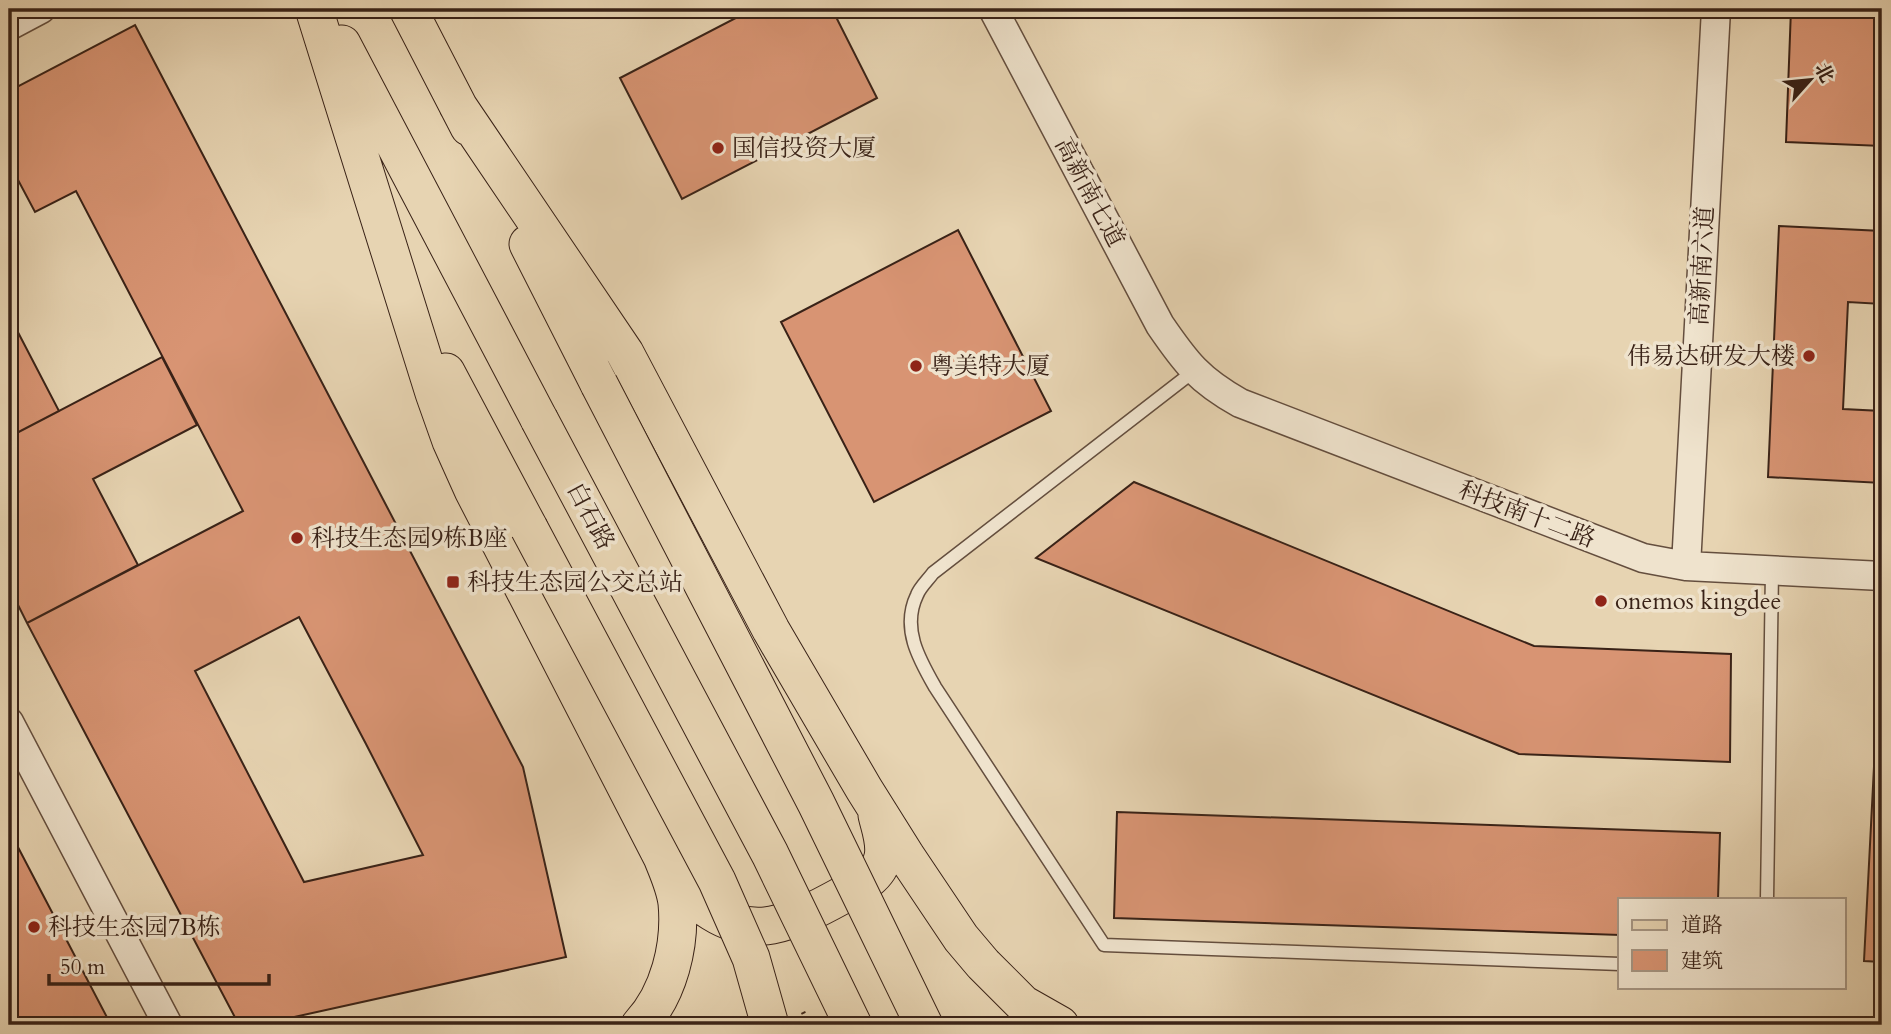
<svg xmlns="http://www.w3.org/2000/svg" width="1891" height="1034" font-family="Cardo,'Noto Serif SC',serif">
<rect width="100%" height="100%" fill="#e7d4b2"/>
<filter id="stains"><feTurbulence type="fractalNoise" baseFrequency=".00286" numOctaves="4"/><feColorMatrix values="0 0 0 0 .2 0 0 0 0 .09 0 0 0 0 .02 0 0 0 .5 -.17"/></filter>
<radialGradient id="worn" r=".72"><stop offset=".6" stop-color="#630" stop-opacity="0"/><stop offset="1" stop-color="#630" stop-opacity=".3"/></radialGradient>
<path fill="#d89473" stroke="#392217" stroke-width="2" fill-rule="evenodd" d="M 753,9 L 832,9 L 877,98 L 682,199 L 620,78 Z
M 1791,9 L 1882,9 L 1882,146 L 1786,142 Z
M 135,25 L 523,767 L 566,957 L 258,1025 L 239,1025 L 27,623 L 243,511 L 76,191 L 35,212 L 9,163 L 9,91 ZM 299,617 L 366,744 L 423,855 L 304,882 L 195,671 Z
M 1779,226 L 1882,231 L 1882,304 L 1848,302 L 1843,409 L 1882,411 L 1882,483 L 1768,477 Z
M 958,230 L 1051,411 L 874,502 L 781,322 Z
M 9,315 L 59,411 L 9,437 Z
M 162,357 L 197,425 L 93,479 L 138,565 L 27,623 L 9,587 L 9,437 Z
M 1134,482 L 1534,646 L 1731,654 L 1730,762 L 1519,754 L 1036,558 Z
M 1876,728 L 1882,729 L 1882,962 L 1864,961 Z
M 1117,812 L 1720,833 L 1718,899 L 1620,899 L 1620,935 L 1114,918 Z
M 9,830 L 111,1025 L 9,1025 Z"/>
<g fill="none" stroke-linecap="round" stroke-linejoin="round">
<g stroke="#644e3e" stroke-width="15">
<path id="service" d="M 1194,371 L 933,573 C 928,580 920,587 917,595 C 901,628 919,659 935,687 L 1104,945 L 1620,964
M 1767,899 L 1772,571"/>
</g>
<g stroke="#644e3e" stroke-width="31">
<path id="tertiary" d="M 993,9 L 1160,325 C 1186,363 1199,380 1240,403 L 1643,558 L 1686,566 L 1882,576
M 9,26 L 41,9
M 1686,566 L 1716,9
M 9,722 L 168,1025"/>
</g>
<g stroke="#392217" stroke-width="39">
<path id="primary" d="M 314,9 L 434,393 L 451,441 L 473,490 L 662,857 C 668,872 675,887 677,903 C 681,945 669,994 640,1025
M 408,9 L 469,127
M 342,44 L 539,419
M 458,106 L 625,353 L 771,630 L 864,789 L 906,856 L 961,938 L 983,964 L 1023,1004 L 1060,1025
M 528,244 L 599,384
M 446,372 L 529,528
M 670,868 C 690,902 729,933 772,925 C 797,920 819,908 841,896 C 858,887 879,877 883,857 C 886,843 880,828 877,815"/>
</g>
<path stroke="#392217" stroke-width="4.5" stroke-dasharray="2 3.5" stroke-linecap="butt" d="M 803,1012 L 809,1025"/>
<use href="#service" stroke="#efe3cd" stroke-width="12"/>
<use href="#tertiary" stroke="#efe3cd" stroke-width="28"/>
<use href="#primary" stroke="#e7d4b2" stroke-width="37"/>
<g stroke="#392217" stroke-width="39" stroke-linecap="butt">
<path id="primary-bridge" d="M 599,384 L 816,803 L 924,1025
M 539,419 L 770,854 L 853,1025
M 529,528 L 717,881 L 751,958 L 770,1025"/>
</g>
<use href="#primary-bridge" stroke="#e7d4b2" stroke-width="37"/>
</g>
<g fill="#8f2418" stroke="#efe3cd" stroke-width="2.5">
<circle cx="718" cy="148" r="7"/>
<circle cx="1809" cy="356" r="7"/>
<circle cx="916" cy="366" r="7"/>
<circle cx="297" cy="538" r="7"/>
<rect x="446" y="575" width="14" height="14" rx="3.5"/>
<circle cx="1601" cy="601" r="7"/>
<circle cx="34" cy="927" r="7"/>
</g>
<g text-anchor="middle" stroke-width="7" stroke-linejoin="round" paint-order="stroke">
<g font-size="24" fill="#392217" stroke="#efe3cd" text-anchor="start">
<text x="732" y="156">国信投资大厦</text>
<text x="1795" y="364" text-anchor="end">伟易达研发大楼</text>
<text x="930" y="374">粤美特大厦</text>
<text x="311" y="546">科技生态园9栋B座</text>
<text x="467" y="590">科技生态园公交总站</text>
<text x="1615" y="609">onemos kingdee</text>
<text x="48" y="935">科技生态园7B栋</text>
</g>
<g font-size="24" fill="#392217" stroke="#efe3cd">
<text transform="translate(1090 192) rotate(62)" y="8">高新南七道</text>
<text transform="translate(1702 266) rotate(-87)" y="8">高新南六道</text>
<text transform="translate(1527 514) rotate(21)" y="8">科技南十二路</text>
<text transform="translate(591 516) rotate(62)" y="8">白石路</text>
</g>
</g>
<rect width="1891" height="1034" fill="none" stroke="#e7d4b2" stroke-width="35"/>
<rect x="10" y="10" width="1870" height="1013" fill="none" stroke="#392217" stroke-width="3.5"/>
<rect x="18" y="18" width="1856" height="999" fill="none" stroke="#392217" stroke-width="2"/>
<rect x="1618" y="898" width="228" height="91" fill="#efe3cd" stroke="#a69684" stroke-width="2"/>
<rect x="1632" y="920" width="35" height="10" fill="#e7d4b2" stroke="#a69684" stroke-width="2"/>
<text x="1681" y="932" font-size="21" fill="#392217">道路</text>
<rect x="1632" y="950" width="35" height="21" fill="#d89473" stroke="#a69684" stroke-width="2"/>
<text x="1681" y="968" font-size="21" fill="#392217">建筑</text>
<g transform="translate(1810 80) rotate(63)" stroke="#efe3cd" stroke-width="5" paint-order="stroke">
<path d="M0-5L12 26L0 18L-12 26Z" fill="#392217"/>
<text y="-10" font-size="19" font-weight="bold" text-anchor="middle" fill="#392217">北</text>
</g>
<path d="M49 974v10h220v-10" fill="none" stroke="#392217" stroke-width="3.5"/>
<text x="60" y="974" font-size="21" fill="#392217" stroke="#efe3cd" stroke-width="5" paint-order="stroke">50 m</text>
<rect width="100%" height="100%" filter="url(#stains)"/>
<rect width="100%" height="100%" fill="url(#worn)"/>
</svg>
